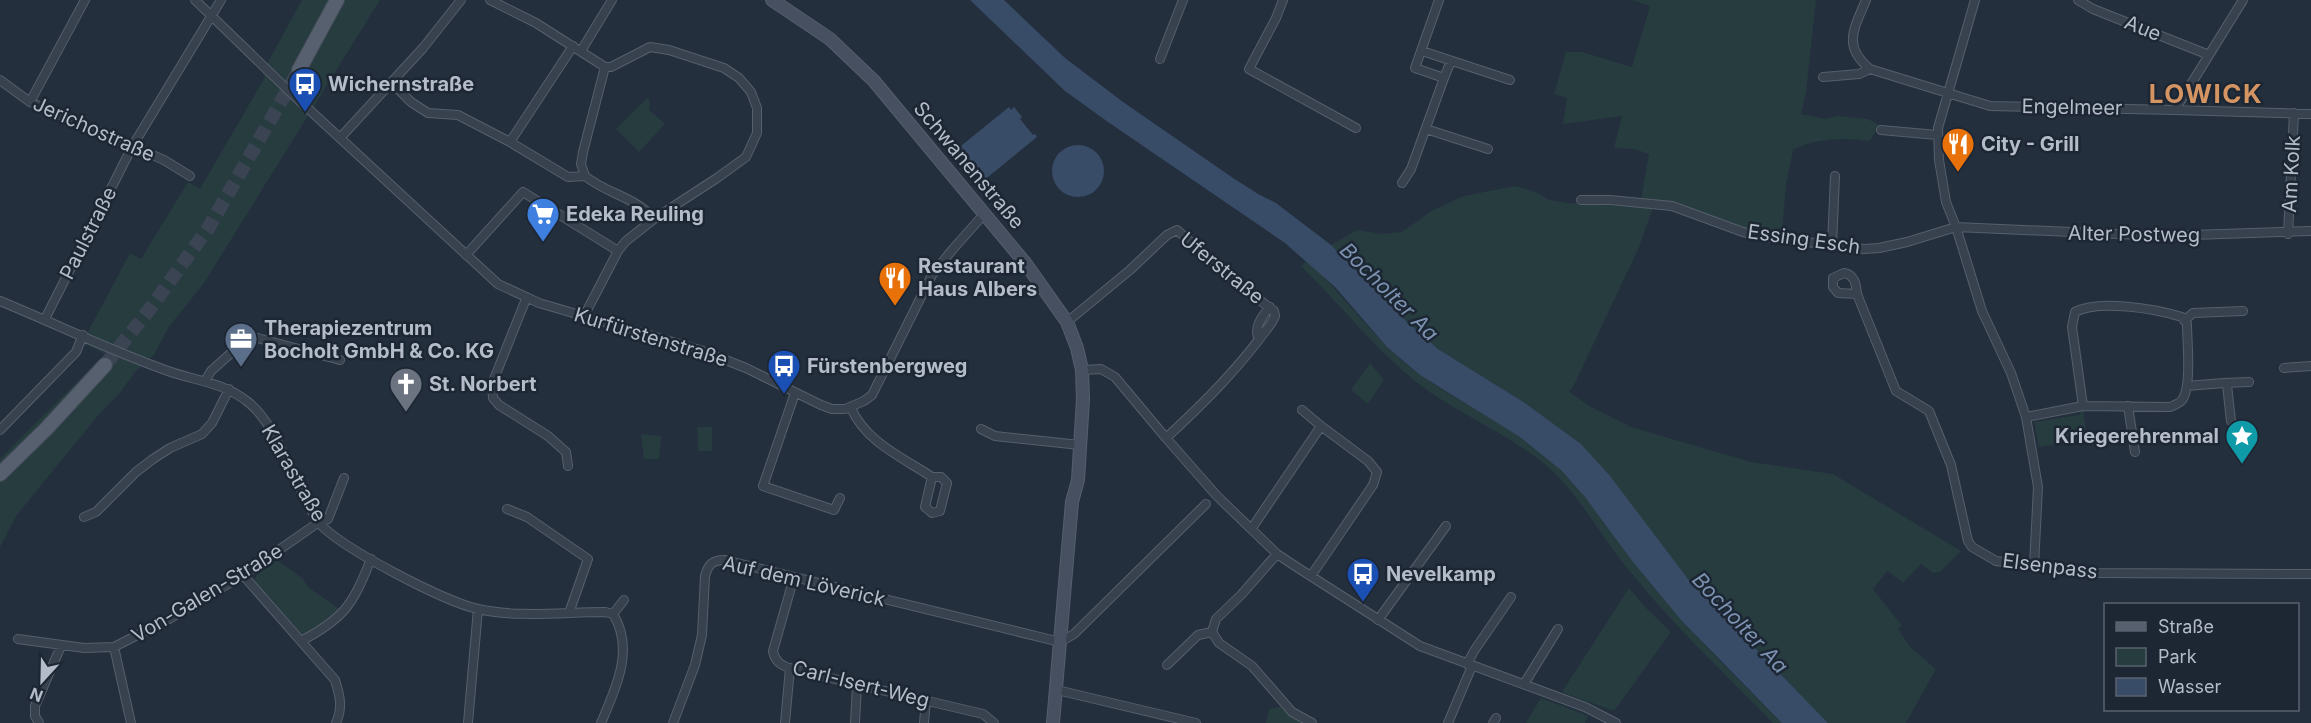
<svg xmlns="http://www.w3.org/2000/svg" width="2311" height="723" font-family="Inter,sans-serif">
<rect width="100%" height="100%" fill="#242f3e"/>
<path fill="#263c3f" d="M 302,0 L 380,0 L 204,283 L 168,328 L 154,355 L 136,371 L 119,394 L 100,413 L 16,516 L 0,547 L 0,459 L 105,354 L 82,343 L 130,253 L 141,259 L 188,182 L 200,189 L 265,77 L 262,73 Z
M 1632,0 L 1816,0 L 1806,92 L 1801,114 L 1826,119 L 1837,116 L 1868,119 L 1879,125 L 1872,138 L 1868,141 C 1843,137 1816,138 1793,150 L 1786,185 L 1782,231 L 1779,236 C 1770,235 1759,234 1751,232 C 1713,220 1681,201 1641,199 L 1649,154 L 1634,149 L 1614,148 L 1622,116 L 1563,124 L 1567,98 L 1554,94 L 1566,52 L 1582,52 L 1632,67 L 1650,6 Z
M 647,98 L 650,101 L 649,110 L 665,124 L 639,152 L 616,129 Z
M 1515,186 L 1535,192 L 1549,200 L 1568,203 L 1653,208 L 1639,247 L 1575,383 L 1569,392 L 1591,407 L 1631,427 L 1751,462 L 1833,474 L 1961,551 L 1940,572 L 1933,573 L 1921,564 L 1903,583 L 1887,571 L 1873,589 L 1902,626 L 1898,629 L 1911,648 L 1936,669 L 1906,723 L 1828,723 L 1688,579 L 1581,444 L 1525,403 L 1438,349 L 1405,320 L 1331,245 L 1357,230 L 1382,234 L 1402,232 L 1433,210 L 1464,196 Z
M 1307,261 C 1346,297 1378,345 1422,376 C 1467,408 1522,430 1561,470 C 1597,507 1624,552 1657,591 C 1695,638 1740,680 1782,723 L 1773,723 C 1723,672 1671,623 1627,568 C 1600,535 1581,497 1549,468 C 1509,433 1457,414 1416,382 C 1373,347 1340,304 1301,266 Z
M 1370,363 L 1384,380 L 1368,404 L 1351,390 Z
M 2083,409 L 2087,439 L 2039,447 L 2034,422 L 2079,415 Z
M 697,427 L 712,427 L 712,451 L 698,451 Z
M 641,434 L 661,436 L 659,459 L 644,459 Z
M 277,560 L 302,578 L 309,588 L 341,610 L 323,627 L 304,637 L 254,581 L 259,570 Z
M 1629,588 L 1645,607 L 1671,632 L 1614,711 L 1562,692 Z
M 1541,698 L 1588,716 L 1585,723 L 1526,723 Z
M 1280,707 L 1301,723 L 1266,723 L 1269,709 Z"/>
<path fill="#394c67" d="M 970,0 L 1004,0 L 1065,58 L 1123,102 L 1233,178 L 1258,194 L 1276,203 L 1331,245 L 1405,320 L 1438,349 L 1525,403 L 1581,444 L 1610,476 L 1688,579 L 1828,723 L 1782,723 L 1681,620 L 1633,562 L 1585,497 L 1561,470 L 1520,437 L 1420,375 L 1387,347 L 1335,287 L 1285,243 L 1108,122 L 1065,91 Z
M 1009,107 L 1011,110 L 1014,107 L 1022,117 L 1020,119 L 1033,135 L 1035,134 L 1037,137 L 983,181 L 956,150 Z
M1052 171a26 26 0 1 1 52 0a26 26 0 1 1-52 0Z"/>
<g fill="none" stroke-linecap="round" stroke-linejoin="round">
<path stroke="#3a4453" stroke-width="14" stroke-dasharray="14 7" stroke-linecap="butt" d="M 105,365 L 149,310 L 209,227 L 299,70"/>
<g stroke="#565f6c" stroke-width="10">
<path id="street" d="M 195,0 L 289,91 L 498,284 L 539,303 L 700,350 L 746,368 L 821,405 L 832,409 L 845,409 L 864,401 L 872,395 L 932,275 L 953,249 L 985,213
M 490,0 L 536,23 L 605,67 L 611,67 L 650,47 L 669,50 L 724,68 L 739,78 L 751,92 L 757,108 L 757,133 L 746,157 L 717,178 L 654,219 L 626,241 L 618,251 L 584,316
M 1283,0 L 1276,18 L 1249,69 L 1356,128
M 1866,0 C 1854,29 1842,46 1870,69 L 1990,106 L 2175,110 L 2243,0
M 1975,0 L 1938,128 L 1939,160 L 1946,202 L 1956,227 L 1982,311 L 2011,373 L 2026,417 L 2038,487 L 2034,566
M 2078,0 L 2093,9 L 2209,55
M 581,51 L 612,0
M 1422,51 L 1510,80
M 1160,59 L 1183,0
M 1823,77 L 1859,74 L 1870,69
M 1444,78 L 1451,61
M 0,80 L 30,102 L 164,160 L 190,176
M 392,83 L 411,102 L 428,113 L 458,115 L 510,142 L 568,177 L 585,176 C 607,194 636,197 654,219
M 30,102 L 85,0
M 2175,110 L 2311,114
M 1426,129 L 1488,149
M 1881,130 L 1937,135
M 340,138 L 423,48 L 461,0
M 510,142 L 573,46
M 585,176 L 581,164 L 583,152 L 605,67
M 1402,183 L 1411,169 L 1444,78 L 1415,68 L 1439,0
M 1581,200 L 1610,200 L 1672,206 L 1743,232 L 1765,237 L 1864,249 L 1879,248 L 1907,242 L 1956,227 L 2163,236 L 2311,231
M 2288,234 L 2294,113
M 1832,245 L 1835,176
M 466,255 L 523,192 L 618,251
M 1857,294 L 1838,293 L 1833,287 L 1833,278 L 1844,273 C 1855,275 1856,284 1857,294 L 1896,391 L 1929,411 L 1951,465 L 1968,541 L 1972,547 L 1996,561 L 2097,573 L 2311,574
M 526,299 L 492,384 L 493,398 L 499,405 L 548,436 L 566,452 L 568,466
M 0,301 C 56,324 111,351 168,371 C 196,381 223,382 248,402 C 274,422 291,473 308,503 C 311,509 314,517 319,523 C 341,548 445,602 478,609 C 519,618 564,612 605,612 L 613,614
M 45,319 L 132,147 L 221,0
M 2185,320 L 2193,313 L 2243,311
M 1067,322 L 1130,270 L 1167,235 L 1177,230 L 1231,278 L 1274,311 L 1275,316 L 1272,322 C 1241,366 1205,402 1166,438
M 1259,339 C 1253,328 1262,316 1270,307
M 2284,368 L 2311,366
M 1082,370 L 1101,369 L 1115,377 L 1166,438 L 1217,496 L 1277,554 L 1295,566 L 1420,646 L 1585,707 L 1616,723
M 205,381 L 211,371 L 250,336 L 340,360
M 2187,386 L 2224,383
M 795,393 L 763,486 L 834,510 L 840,498
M 2128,406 L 2135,452
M 851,408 C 866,442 902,457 932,477 L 925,507 L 932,513 L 940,511 L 947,483 L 941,477 L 932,477
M 1302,410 L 1321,426
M 2026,417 L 2083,406 L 2170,407 C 2174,405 2179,404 2182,400 C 2192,387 2187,341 2187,324 L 2182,317 C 2156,309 2099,299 2075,312 L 2072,327 L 2083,406
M 2231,421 L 2227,385 L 2224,383 L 2249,382
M 981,429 L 995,436 L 1080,445
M 0,430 L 76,352 L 83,335
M 507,509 L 527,517 L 588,559 L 569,613
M 84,517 L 96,512 L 136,472 L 153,459 L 170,448 L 202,434 L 212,423 L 229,389
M 1252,528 L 1321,426 L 1368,461 L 1377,472 L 1373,485 L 1311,576
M 1277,554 L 1241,595 L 1216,619 L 1212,632 L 1219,643 L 1252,666 L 1292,712 L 1312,723
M 243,575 L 335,680 C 340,696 343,707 336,723
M 794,577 L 773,651 C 775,662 782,666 792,669 L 983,714 L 994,723
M 613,614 L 624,600
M 1378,620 L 1446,526
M 18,639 L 84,648 L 114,647 L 169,619 L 243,575 L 319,522 L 328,519 L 344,478
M 301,641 C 345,618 353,604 371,559
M 114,647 L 131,723
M 1467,664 L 1474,651 L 1511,597
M 1167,665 L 1198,635 L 1212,632
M 1524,684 L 1558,629
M 1057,690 L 1196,723
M 39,723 L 35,716 L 35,706 L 61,646
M 468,723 L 478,609
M 601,723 C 616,688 635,649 613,614
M 673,723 L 695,665 L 702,635 L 705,576 C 708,565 712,560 725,560 L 1060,642 L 1074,634 L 1206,504
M 785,723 L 790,668
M 855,723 L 857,685
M 924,723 L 926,700
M 1448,723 L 1472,666
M 1493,723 L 1496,718"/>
</g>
<g stroke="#565f6c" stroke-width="14">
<path id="secondary" d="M 772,0 L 830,39 L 874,81 L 1026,264 L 1067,322 L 1077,348 L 1082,370 L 1083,399 L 1078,480 L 1072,502 L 1053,723"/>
</g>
<g stroke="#414a57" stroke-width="16">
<path id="primary" d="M 299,70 L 337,0
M 0,474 L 47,428 L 105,365"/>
</g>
<use href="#street" stroke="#38414e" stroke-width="8"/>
<use href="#secondary" stroke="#465061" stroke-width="12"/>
<use href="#primary" stroke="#56606e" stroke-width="14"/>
</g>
<defs>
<g id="bus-pin" transform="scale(1.725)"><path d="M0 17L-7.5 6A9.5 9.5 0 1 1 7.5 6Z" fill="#1a4fb4" stroke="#1d2633"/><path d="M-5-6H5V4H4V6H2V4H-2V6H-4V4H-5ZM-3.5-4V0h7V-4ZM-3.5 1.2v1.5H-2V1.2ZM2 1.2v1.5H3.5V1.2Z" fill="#fff"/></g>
<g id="restaurant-pin" transform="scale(1.725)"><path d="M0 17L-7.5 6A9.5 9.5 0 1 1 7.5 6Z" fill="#e8710a" stroke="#1d2633"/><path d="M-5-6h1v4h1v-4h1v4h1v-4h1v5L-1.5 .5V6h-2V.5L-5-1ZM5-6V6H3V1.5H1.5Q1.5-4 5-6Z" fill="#fff"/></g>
<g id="supermarket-pin" transform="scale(1.725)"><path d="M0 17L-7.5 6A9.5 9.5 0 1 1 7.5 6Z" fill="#3f7fe0" stroke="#1d2633"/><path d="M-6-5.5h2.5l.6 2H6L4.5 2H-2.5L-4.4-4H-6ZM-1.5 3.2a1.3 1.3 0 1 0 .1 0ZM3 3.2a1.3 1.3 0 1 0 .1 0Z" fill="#fff"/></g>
<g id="office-pin" transform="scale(1.725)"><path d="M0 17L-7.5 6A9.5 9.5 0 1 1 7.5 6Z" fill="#5c6f8a" stroke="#1d2633"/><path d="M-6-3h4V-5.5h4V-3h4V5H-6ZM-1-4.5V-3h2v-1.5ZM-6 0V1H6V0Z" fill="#fff"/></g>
<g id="church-pin" transform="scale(1.725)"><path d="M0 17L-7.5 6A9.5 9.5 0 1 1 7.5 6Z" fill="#6b7280" stroke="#1d2633"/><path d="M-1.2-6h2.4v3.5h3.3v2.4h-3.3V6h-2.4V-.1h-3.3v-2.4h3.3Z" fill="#fff"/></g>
<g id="sight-pin" transform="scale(1.725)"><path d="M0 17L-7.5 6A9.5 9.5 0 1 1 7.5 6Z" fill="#0f9aa8" stroke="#1d2633"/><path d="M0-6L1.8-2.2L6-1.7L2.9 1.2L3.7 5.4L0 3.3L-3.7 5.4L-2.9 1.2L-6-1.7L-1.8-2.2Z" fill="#fff"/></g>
</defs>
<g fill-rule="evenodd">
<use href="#bus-pin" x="305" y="84"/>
<use href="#restaurant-pin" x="1958" y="144"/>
<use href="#supermarket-pin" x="543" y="214"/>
<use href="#restaurant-pin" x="895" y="278"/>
<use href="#office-pin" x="241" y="339"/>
<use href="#bus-pin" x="784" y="366"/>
<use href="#church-pin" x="406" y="384"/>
<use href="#sight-pin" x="2242" y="436"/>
<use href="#bus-pin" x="1363" y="574"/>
</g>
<g text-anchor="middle" stroke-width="5" stroke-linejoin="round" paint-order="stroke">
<g font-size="20" fill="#b4bcc9" stroke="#1d2633">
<text transform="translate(2143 28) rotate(22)" y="7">Aue</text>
<text transform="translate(2072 107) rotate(1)" y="7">Engelmeer</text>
<text transform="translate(94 129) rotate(24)" y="7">Jerichostraße</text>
<text transform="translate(969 165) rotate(50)" y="7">Schwanenstraße</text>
<text transform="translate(2291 174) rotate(-87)" y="7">Am Kolk</text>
<text transform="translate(88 233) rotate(-63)" y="7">Paulstraße</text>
<text transform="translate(2134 234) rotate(1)" y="7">Alter Postweg</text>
<text transform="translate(1804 239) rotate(8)" y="7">Essing Esch</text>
<text transform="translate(1222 268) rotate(39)" y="7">Uferstraße</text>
<text transform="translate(651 337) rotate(17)" y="7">Kurfürstenstraße</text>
<text transform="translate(294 473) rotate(60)" y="7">Klarastraße</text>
<text transform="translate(2050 566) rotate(7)" y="7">Elsenpass</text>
<text transform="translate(804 581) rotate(13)" y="7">Auf dem Löverick</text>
<text transform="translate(207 593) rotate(-31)" y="7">Von-Galen-Straße</text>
<text transform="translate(861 684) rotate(14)" y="7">Carl-Isert-Weg</text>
</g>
<g font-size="20" font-weight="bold" fill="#b4bcc9" stroke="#1d2633" text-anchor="start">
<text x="328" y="91">Wichernstraße</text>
<text x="1981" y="151">City - Grill</text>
<text x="566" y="221">Edeka Reuling</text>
<text x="918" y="273">Restaurant<tspan x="918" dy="23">Haus Albers</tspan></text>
<text x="264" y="335">Therapiezentrum<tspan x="264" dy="23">Bocholt GmbH &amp; Co. KG</tspan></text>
<text x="807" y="373">Fürstenbergweg</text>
<text x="429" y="391">St. Norbert</text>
<text x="2219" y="443" text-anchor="end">Kriegerehrenmal</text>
<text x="1386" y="581">Nevelkamp</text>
</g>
<g font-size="21" font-style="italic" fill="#7c92b1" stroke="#1d2633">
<text transform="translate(1389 292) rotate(45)" y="7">Bocholter Aa</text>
<text transform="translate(1740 623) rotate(47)" y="7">Bocholter Aa</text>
</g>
<g font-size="26" font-weight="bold" letter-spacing="1.5" fill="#d59563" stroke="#1d2633">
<text x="2206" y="103">LOWICK</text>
</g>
</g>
<rect x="2104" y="603" width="195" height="108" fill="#1d2633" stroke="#59626f" stroke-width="1.5"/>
<rect x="2116" y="622" width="30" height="9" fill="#56606e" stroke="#59626f" stroke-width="1.5"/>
<text x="2158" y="633" font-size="18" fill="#b4bcc9">Straße</text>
<rect x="2116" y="648" width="30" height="18" fill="#263c3f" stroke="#59626f" stroke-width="1.5"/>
<text x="2158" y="663" font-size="18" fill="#b4bcc9">Park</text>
<rect x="2116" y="678" width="30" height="18" fill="#394c67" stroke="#59626f" stroke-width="1.5"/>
<text x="2158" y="693" font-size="18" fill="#b4bcc9">Wasser</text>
<g transform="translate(42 681) rotate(202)" stroke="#1d2633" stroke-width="4.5" paint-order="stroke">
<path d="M0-4.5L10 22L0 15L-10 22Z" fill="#b4bcc9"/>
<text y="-9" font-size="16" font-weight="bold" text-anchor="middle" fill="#b4bcc9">N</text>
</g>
</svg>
